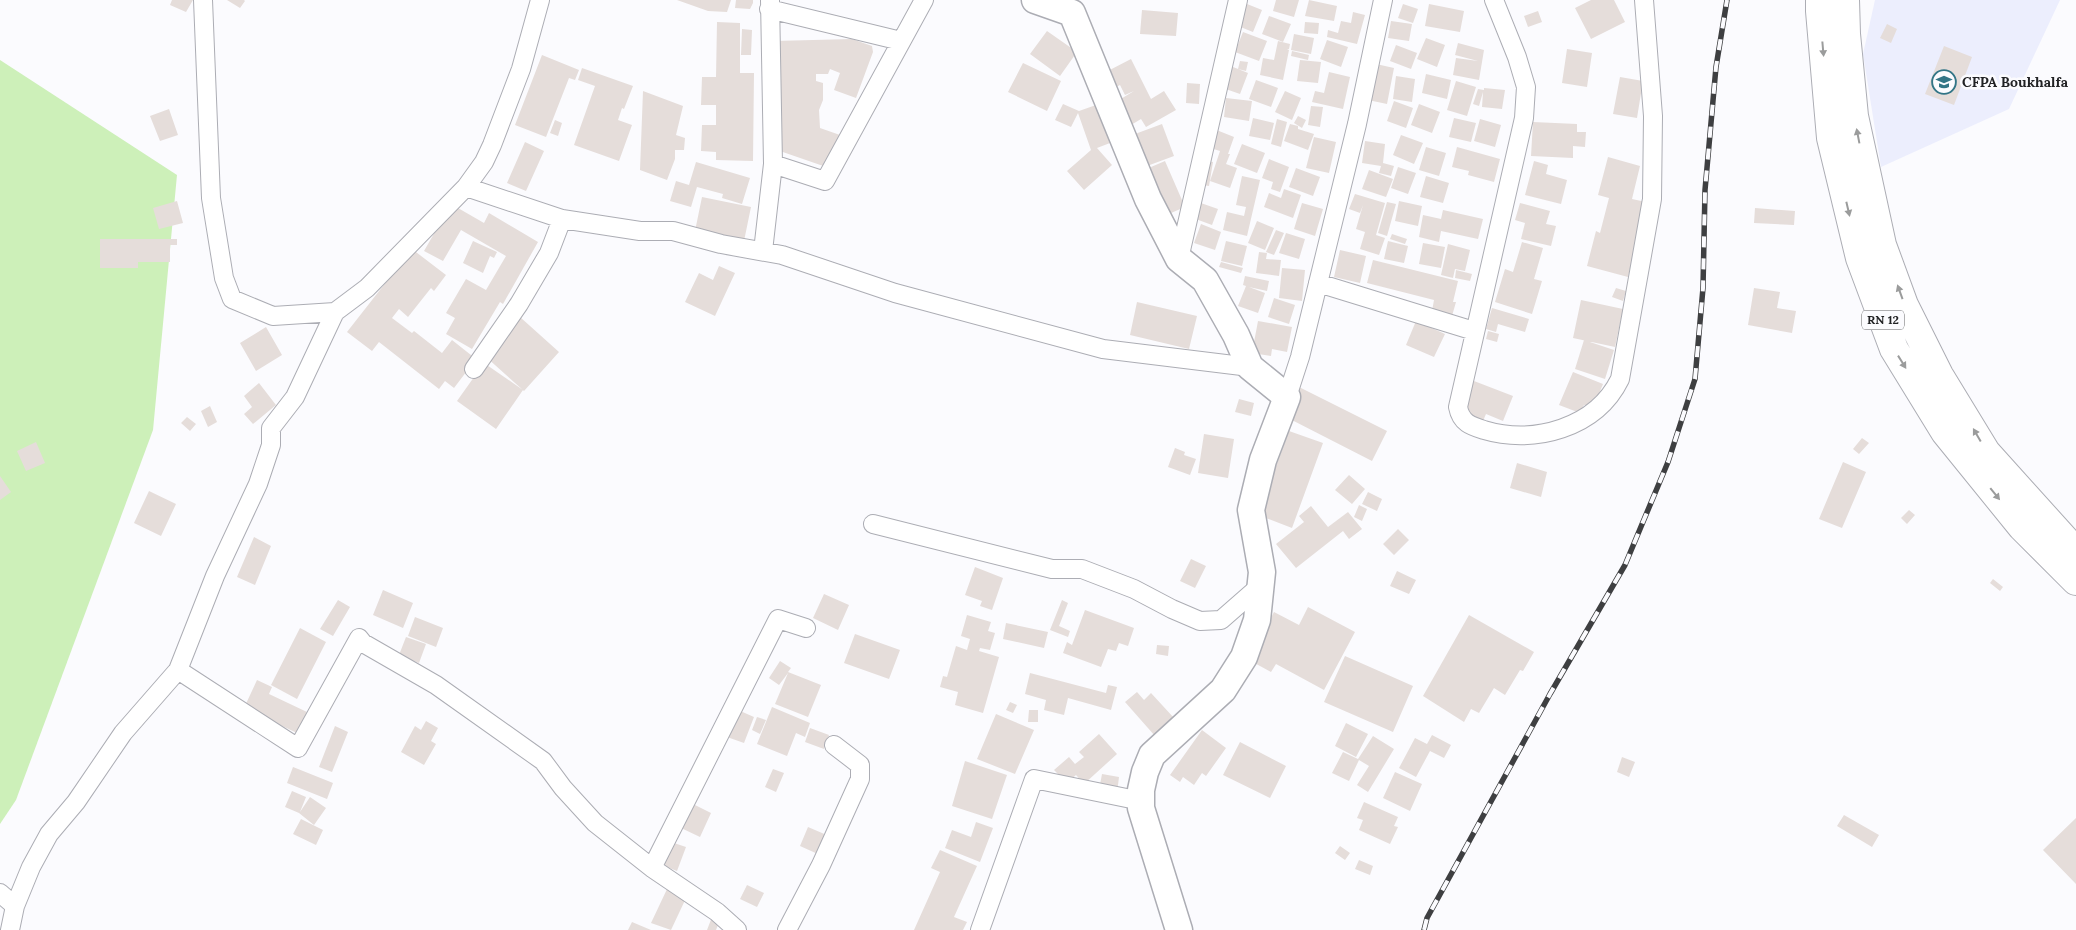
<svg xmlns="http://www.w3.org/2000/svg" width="2076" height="930" font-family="Lora,serif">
<rect width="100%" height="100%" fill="#fbfbfe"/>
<path fill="#eceefd" d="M 1875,0 L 2060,0 L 2009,109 L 1881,167 L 1863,54 Z"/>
<path fill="#cdf0b9" d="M 0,60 L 177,175 L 153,430 L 16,800 L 0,824 Z"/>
<path fill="#e5ddda" d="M 172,0 L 193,0 L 186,12 L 170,5 Z
M 227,0 L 244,0 L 245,1 L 240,8 Z
M 677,0 L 731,0 L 727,12 L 708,11 Z
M 736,0 L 753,0 L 753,3 L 750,9 L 735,8 Z
M 1276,0 L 1299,0 L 1294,17 L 1273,11 Z
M 1309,0 L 1337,6 L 1334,21 L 1305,16 Z
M 1591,0 L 1614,0 L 1625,22 L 1591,39 L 1575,8 Z
M 1242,2 L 1262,10 L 1253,32 L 1233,24 Z
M 1403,4 L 1418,9 L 1413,23 L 1398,18 Z
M 1429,4 L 1464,11 L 1460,32 L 1425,26 Z
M 1142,10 L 1178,13 L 1176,36 L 1140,34 Z
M 1538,11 L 1542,22 L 1528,27 L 1524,16 Z
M 1353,12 L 1365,15 L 1357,44 L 1327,37 L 1328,30 L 1338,33 L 1341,21 L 1351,23 Z
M 1269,16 L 1291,24 L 1283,42 L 1262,34 Z
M 1391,21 L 1412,24 L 1409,41 L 1388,38 Z
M 717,22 L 740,23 L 740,73 L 754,73 L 753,161 L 716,160 L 716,152 L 701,151 L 702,125 L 716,125 L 716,105 L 701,105 L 702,77 L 716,77 Z
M 1305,22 L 1319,23 L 1318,34 L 1304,33 Z
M 1887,24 L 1897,29 L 1891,43 L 1880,38 Z
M 742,29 L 752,30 L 751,55 L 741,55 Z
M 1047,31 L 1077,52 L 1060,76 L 1030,54 Z
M 1243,32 L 1267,41 L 1259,61 L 1235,52 Z
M 1294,34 L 1314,38 L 1311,54 L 1291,50 Z
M 1426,38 L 1445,45 L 1437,67 L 1417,59 Z
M 852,39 L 872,46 L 873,52 L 856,98 L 834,90 L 840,73 L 830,69 L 828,74 L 816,74 L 816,81 L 823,83 L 823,100 L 819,110 L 820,128 L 840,135 L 829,168 L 777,150 L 774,41 Z
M 1327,40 L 1348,47 L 1341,67 L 1320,59 Z
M 1278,41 L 1290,44 L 1289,49 L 1287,49 L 1289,50 L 1283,80 L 1260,75 L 1263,58 L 1274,60 Z
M 1458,43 L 1484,50 L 1479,80 L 1453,75 L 1456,58 L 1478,61 L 1455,55 Z
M 1396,45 L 1417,53 L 1411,69 L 1390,61 Z
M 1944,46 L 1972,57 L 1954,105 L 1925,94 Z
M 1567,49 L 1592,53 L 1587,87 L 1562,83 Z
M 1292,51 L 1309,55 L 1308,60 L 1291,56 Z
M 542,55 L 579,70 L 575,80 L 569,78 L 546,137 L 515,125 Z
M 1131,59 L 1151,99 L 1164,91 L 1176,110 L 1146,127 L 1141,119 L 1131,125 L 1114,103 L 1134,91 L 1125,95 L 1120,85 L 1110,90 L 1102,74 Z
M 1300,60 L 1321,62 L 1318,83 L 1297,81 Z
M 1240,61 L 1248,62 L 1246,71 L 1238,69 Z
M 1023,63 L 1061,81 L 1047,111 L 1008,92 Z
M 1376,64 L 1394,68 L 1387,104 L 1368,100 Z
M 1228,65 L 1248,73 L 1240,94 L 1220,87 Z
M 582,68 L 633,86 L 624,109 L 622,108 L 618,120 L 632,125 L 619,161 L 574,145 L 595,86 L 578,80 Z
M 1329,72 L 1350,77 L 1343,109 L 1312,102 L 1315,91 L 1324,93 Z
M 1426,74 L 1451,80 L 1447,99 L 1422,93 Z
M 1396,76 L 1415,79 L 1412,102 L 1393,99 Z
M 1620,77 L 1643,81 L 1637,118 L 1613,114 Z
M 1256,80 L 1278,88 L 1271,107 L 1249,99 Z
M 1456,81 L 1476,87 L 1467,116 L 1447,110 Z
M 1187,83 L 1200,84 L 1199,104 L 1186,103 Z
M 1484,88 L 1505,90 L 1502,109 L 1482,107 L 1483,92 L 1479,106 L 1473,104 L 1478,89 L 1484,90 Z
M 643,91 L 683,106 L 676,135 L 685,138 L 684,150 L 675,150 L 675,159 L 667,180 L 640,170 Z
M 1285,91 L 1301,98 L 1292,120 L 1275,112 Z
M 1226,98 L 1252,101 L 1249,121 L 1224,117 Z
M 1394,101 L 1413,108 L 1406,128 L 1387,121 Z
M 1063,104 L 1079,111 L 1096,105 L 1110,143 L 1097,148 L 1112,165 L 1084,190 L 1067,171 L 1091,150 L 1078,113 L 1071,127 L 1055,120 Z
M 1419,104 L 1440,112 L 1432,133 L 1411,125 Z
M 1311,106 L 1323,107 L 1320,127 L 1308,125 Z
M 169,109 L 178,135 L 160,141 L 150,116 Z
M 1298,116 L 1306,120 L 1302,128 L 1294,123 Z
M 1253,118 L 1274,123 L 1270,140 L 1249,136 Z
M 1454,118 L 1476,123 L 1471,142 L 1449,137 Z
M 1277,119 L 1287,122 L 1281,147 L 1271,144 Z
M 1480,119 L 1501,125 L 1495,147 L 1474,141 Z
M 555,120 L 562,123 L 558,136 L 550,133 Z
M 1533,122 L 1577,124 L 1577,132 L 1586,132 L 1585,147 L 1573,146 L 1573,158 L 1531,156 Z
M 1162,124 L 1174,156 L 1147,166 L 1135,134 Z
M 1290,124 L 1298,126 L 1298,129 L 1314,134 L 1308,150 L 1284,141 Z
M 1214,129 L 1234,137 L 1228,154 L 1230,154 L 1226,164 L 1237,168 L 1230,188 L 1210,181 L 1220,151 L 1207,147 Z
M 1401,135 L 1423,143 L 1414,164 L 1393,155 Z
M 1314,137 L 1336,142 L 1329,173 L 1306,168 Z
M 1365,141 L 1385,144 L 1383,163 L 1394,166 L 1391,176 L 1379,173 L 1381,166 L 1362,163 Z
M 525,142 L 544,151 L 526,191 L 507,183 Z
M 1242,144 L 1265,153 L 1257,173 L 1234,164 Z
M 1426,147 L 1446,153 L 1439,176 L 1419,170 Z
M 1457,147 L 1500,159 L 1494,182 L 1468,175 L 1469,171 L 1452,167 Z
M 1608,157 L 1640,166 L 1632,199 L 1646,202 L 1628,277 L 1587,266 L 1596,231 L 1600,233 L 1609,198 L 1598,195 Z
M 1269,159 L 1289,167 L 1280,192 L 1271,189 L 1273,182 L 1262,178 Z
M 1202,160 L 1213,162 L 1209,186 L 1197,184 Z
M 1165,161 L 1185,207 L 1164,216 L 1144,170 Z
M 1534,161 L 1548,165 L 1546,174 L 1567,180 L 1561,204 L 1525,195 Z
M 696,162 L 750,178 L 742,204 L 722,198 L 723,194 L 697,187 L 691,207 L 670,201 L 676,181 L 689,185 Z
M 1398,167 L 1416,173 L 1408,194 L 1391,188 Z
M 1296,168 L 1320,177 L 1313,196 L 1289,187 Z
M 1369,170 L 1393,179 L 1386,197 L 1362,189 Z
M 1242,176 L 1260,180 L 1247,236 L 1223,230 L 1227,212 L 1244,216 L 1246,207 L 1236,205 Z
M 1426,176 L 1449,183 L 1443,203 L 1420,197 Z
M 1284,189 L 1301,195 L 1293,218 L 1264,207 L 1269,193 L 1281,198 Z
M 1355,194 L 1385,203 L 1376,235 L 1385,238 L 1379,255 L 1360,249 L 1365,232 L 1356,229 L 1363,205 L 1360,213 L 1349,209 Z
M 702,197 L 751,207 L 744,241 L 695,231 Z
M 177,201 L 183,223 L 159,229 L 153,208 Z
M 1399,201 L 1422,206 L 1418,226 L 1395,221 Z
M 1198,202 L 1218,209 L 1212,225 L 1193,218 Z
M 1387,202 L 1396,204 L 1387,236 L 1378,233 Z
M 1302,203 L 1323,209 L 1315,236 L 1294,229 Z
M 1520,203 L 1550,211 L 1546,224 L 1556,226 L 1551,246 L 1521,239 L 1525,223 L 1515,220 Z
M 451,204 L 484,223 L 489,213 L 538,242 L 503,304 L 500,302 L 472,349 L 446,334 L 455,318 L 446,313 L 466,279 L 486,290 L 506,256 L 461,230 L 443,261 L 424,251 Z
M 1755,208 L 1795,211 L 1794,225 L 1754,223 Z
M 1443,210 L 1483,219 L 1478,239 L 1441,231 L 1439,242 L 1419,237 L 1423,215 L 1441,219 Z
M 1257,221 L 1274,228 L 1265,250 L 1248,243 Z
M 1201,224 L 1221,232 L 1215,250 L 1194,243 Z
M 1276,230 L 1284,233 L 1274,255 L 1266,252 Z
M 1286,233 L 1305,239 L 1299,259 L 1279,253 Z
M 1392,234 L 1407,239 L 1405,244 L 1390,239 Z
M 100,239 L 177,239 L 177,245 L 170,245 L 170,262 L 138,262 L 138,268 L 100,268 Z
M 473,241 L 497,252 L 494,258 L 490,256 L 483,273 L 463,263 Z
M 1226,241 L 1247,246 L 1242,266 L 1221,261 Z
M 1388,241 L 1408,246 L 1404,263 L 1384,259 Z
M 1522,242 L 1543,248 L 1534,279 L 1542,281 L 1532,314 L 1495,302 L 1505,269 L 1513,272 Z
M 1423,243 L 1445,247 L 1441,268 L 1419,264 Z
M 1448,244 L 1470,250 L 1465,271 L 1455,269 L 1453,278 L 1441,275 Z
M 412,249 L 446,275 L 434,291 L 431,288 L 408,317 L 399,309 L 392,318 L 412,333 L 414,331 L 442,353 L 452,340 L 476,359 L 454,388 L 445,381 L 439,389 L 379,342 L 372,351 L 347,332 Z
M 1340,250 L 1366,256 L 1360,283 L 1334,277 Z
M 1259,252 L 1267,253 L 1266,259 L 1281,260 L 1279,276 L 1256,273 Z
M 1373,260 L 1458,281 L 1453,302 L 1456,302 L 1452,316 L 1432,311 L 1434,300 L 1367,283 Z
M 1221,262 L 1243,268 L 1241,273 L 1219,267 Z
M 719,266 L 735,273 L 715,316 L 685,302 L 699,273 L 713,280 Z
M 1282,268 L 1305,270 L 1302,301 L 1279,298 Z
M 1456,270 L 1472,274 L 1470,281 L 1455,278 Z
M 1245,276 L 1269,281 L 1267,291 L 1249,287 L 1265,293 L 1258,313 L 1238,306 L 1246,286 L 1243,285 Z
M 1616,288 L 1626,291 L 1623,301 L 1612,297 Z
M 1754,288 L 1780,292 L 1777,308 L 1796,311 L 1792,333 L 1748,325 Z
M 1274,298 L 1295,305 L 1289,324 L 1268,317 Z
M 1581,300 L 1623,309 L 1615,347 L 1573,338 Z
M 1137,302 L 1197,316 L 1189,349 L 1130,335 Z
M 1492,308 L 1529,319 L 1525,332 L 1498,324 L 1496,332 L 1486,329 Z
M 520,317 L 559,352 L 524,391 L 485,356 Z
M 1258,321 L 1292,327 L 1287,352 L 1272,349 L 1271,356 L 1252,353 Z
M 1416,321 L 1445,334 L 1434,357 L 1406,345 Z
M 266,327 L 282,355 L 256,371 L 240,343 Z
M 1488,331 L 1499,334 L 1497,342 L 1486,339 Z
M 1584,340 L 1614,350 L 1605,379 L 1575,369 Z
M 484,363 L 523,390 L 496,429 L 457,401 Z
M 1573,372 L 1603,384 L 1593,408 L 1584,405 L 1580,413 L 1559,405 Z
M 1474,381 L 1513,396 L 1503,421 L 1486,414 L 1483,421 L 1462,413 Z
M 259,383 L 276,405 L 253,424 L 244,414 L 252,407 L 244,396 Z
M 1299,387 L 1387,431 L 1372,461 L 1284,416 Z
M 1239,399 L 1254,403 L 1251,416 L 1235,412 Z
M 210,406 L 217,422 L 208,427 L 201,411 Z
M 187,417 L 196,424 L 190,431 L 181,423 Z
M 1289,431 L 1323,443 L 1292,528 L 1258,515 Z
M 1204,434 L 1234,439 L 1228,478 L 1198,473 Z
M 1862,438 L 1869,443 L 1859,454 L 1853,449 Z
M 36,442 L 45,463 L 26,471 L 17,451 Z
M 1175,448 L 1185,452 L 1184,455 L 1196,459 L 1190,475 L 1168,467 Z
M 1843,462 L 1866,472 L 1842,528 L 1819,519 Z
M 1517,463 L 1547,472 L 1541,497 L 1510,488 Z
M 1349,475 L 1365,489 L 1352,504 L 1335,490 Z
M 0,476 L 11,492 L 0,500 Z
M 149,491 L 176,504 L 161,536 L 134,523 Z
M 1368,492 L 1382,499 L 1377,511 L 1362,504 Z
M 1359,505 L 1367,509 L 1362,521 L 1354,517 Z
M 1311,506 L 1328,527 L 1348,512 L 1362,529 L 1349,539 L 1343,531 L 1296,568 L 1276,544 L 1304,522 L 1299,516 Z
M 1909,510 L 1915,515 L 1907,524 L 1901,518 Z
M 1398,529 L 1409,540 L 1394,555 L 1383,544 Z
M 254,537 L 271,546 L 255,585 L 237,577 Z
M 1191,559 L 1206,566 L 1195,588 L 1180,581 Z
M 975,567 L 1003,578 L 992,610 L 980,606 L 982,601 L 965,595 Z
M 1397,571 L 1416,580 L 1409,594 L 1390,586 Z
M 1993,579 L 2003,587 L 2000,591 L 1990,583 Z
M 383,590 L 413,603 L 403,628 L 373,615 Z
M 824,594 L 849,605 L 838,630 L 813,618 Z
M 338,600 L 350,607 L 333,636 L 320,629 Z
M 1062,600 L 1068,603 L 1059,626 L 1070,631 L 1068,637 L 1050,630 Z
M 1308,607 L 1355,632 L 1324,690 L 1276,664 L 1271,672 L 1249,660 L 1274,612 L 1299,625 Z
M 1085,610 L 1134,628 L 1128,646 L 1119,643 L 1116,651 L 1108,649 L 1101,667 L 1063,653 L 1067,642 L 1072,645 Z
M 967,615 L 991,622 L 988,631 L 995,633 L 990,650 L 980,648 L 979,651 L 999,657 L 983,713 L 955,705 L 958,692 L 940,687 L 943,676 L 947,677 L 956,646 L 967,650 L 970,639 L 961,636 Z
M 1469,615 L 1534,652 L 1523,671 L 1520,670 L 1505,695 L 1494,688 L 1479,713 L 1471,709 L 1464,722 L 1423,696 Z
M 415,617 L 443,628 L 436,647 L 408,636 Z
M 1006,623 L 1048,632 L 1044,648 L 1003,639 Z
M 300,628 L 326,642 L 297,699 L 271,685 Z
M 855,634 L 900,650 L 889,679 L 844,663 Z
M 406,637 L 426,644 L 419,663 L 399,655 Z
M 1157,645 L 1169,646 L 1168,656 L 1156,654 Z
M 1345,656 L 1413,686 L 1393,732 L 1324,702 Z
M 780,661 L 791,668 L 788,672 L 821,685 L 808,717 L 775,704 L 788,673 L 779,685 L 769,678 Z
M 1030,673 L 1106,693 L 1108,685 L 1117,687 L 1111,710 L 1068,698 L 1064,715 L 1044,710 L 1046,700 L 1025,694 Z
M 257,680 L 272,687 L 269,694 L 307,712 L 297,733 L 244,708 Z
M 1137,692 L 1144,700 L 1151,693 L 1174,718 L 1155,736 L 1125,702 Z
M 1010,702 L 1017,705 L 1013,713 L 1006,710 Z
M 772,707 L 810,723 L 805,737 L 796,733 L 787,756 L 757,744 Z
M 738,710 L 754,717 L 744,743 L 727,737 Z
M 1029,710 L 1038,710 L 1038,722 L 1028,722 Z
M 996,714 L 1034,730 L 1015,774 L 977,759 Z
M 757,717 L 766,720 L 760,734 L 752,730 Z
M 426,721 L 438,728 L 431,741 L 436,744 L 424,765 L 401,752 L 415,726 L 421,730 Z
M 1346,723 L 1368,734 L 1356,757 L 1335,746 Z
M 335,726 L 348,732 L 332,772 L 319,767 Z
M 810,728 L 829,735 L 824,749 L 805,742 Z
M 1202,730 L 1226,748 L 1206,776 L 1202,773 L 1194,785 L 1183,777 L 1180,782 L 1170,775 Z
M 1099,734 L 1117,754 L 1084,784 L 1076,775 L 1067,783 L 1054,770 L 1069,757 L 1075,764 L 1084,757 L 1079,752 Z
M 1432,735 L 1451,745 L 1444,758 L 1430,751 L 1416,777 L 1399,768 L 1415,738 L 1427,744 Z
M 1373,736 L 1394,749 L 1368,792 L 1357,785 L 1369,766 L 1359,760 L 1349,781 L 1332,773 L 1343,752 L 1358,759 Z
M 1240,742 L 1286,766 L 1270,798 L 1223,775 Z
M 1622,757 L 1635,762 L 1629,777 L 1617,772 Z
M 965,761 L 1007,775 L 992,819 L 952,806 Z
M 293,767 L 333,783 L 327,799 L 287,783 Z
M 773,769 L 784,773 L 776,792 L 765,787 Z
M 1395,772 L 1422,784 L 1410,811 L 1383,798 Z
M 1102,774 L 1119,777 L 1117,793 L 1099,790 Z
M 292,791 L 306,797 L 300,812 L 310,797 L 326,808 L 314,825 L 299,813 L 285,807 Z
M 1364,802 L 1398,817 L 1394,826 L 1398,827 L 1390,844 L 1359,830 L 1363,820 L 1357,818 Z
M 691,803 L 711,813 L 700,837 L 679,827 Z
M 1844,815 L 1879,835 L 1872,847 L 1837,826 Z
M 2076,818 L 2076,884 L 2043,850 Z
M 301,819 L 323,830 L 316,845 L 293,834 Z
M 976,822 L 993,828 L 980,862 L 945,848 L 952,830 L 971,837 Z
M 808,827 L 829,836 L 820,855 L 800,846 Z
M 671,842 L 686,847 L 677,871 L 662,865 Z
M 1340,846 L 1350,853 L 1345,860 L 1335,853 Z
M 940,850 L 977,866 L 954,917 L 967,922 L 963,930 L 914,930 L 940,872 L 931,868 Z
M 1359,860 L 1373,866 L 1370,875 L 1355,869 Z
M 747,885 L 764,893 L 757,907 L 740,899 Z
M 668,887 L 687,896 L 671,930 L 651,923 Z
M 712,917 L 720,920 L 716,930 L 707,930 Z
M 632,922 L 651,930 L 628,930 Z"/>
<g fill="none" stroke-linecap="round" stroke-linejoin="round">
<g stroke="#acadb4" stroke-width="20">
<path id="street" d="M 203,0 L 211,198 L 224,278 L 232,299 L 273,316 L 335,312 L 367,288 L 466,187
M 540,0 L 521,69 L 492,145 L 484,162 L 466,187 L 562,219 L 640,231 L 673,231 L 721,244 L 782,255 L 895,293 L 1103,349 L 1250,367
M 1494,0 L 1517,57 L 1526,87 L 1524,118 L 1458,407 C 1461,423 1471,426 1484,430 C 1534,445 1596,428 1620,379 L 1652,199 L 1653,116 L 1644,0
M 769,9 L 901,41
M 773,164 L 825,181 L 924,0
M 763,251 L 773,164 L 770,0
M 1179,259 L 1238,0
M 1318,283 L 1474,331
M 474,369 L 519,304 L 549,253 L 562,219
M 1287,397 L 1300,357 L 1357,124 L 1383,0
M 873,524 L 1052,569 L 1082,569 L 1134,589 L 1172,609 L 1200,621 L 1221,620 L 1261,585
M 178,670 L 298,748 L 359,638 L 363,643 L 436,685 L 543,761 L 563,788 L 595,823 L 652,868 L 717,912 L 737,930
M 652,868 L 778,619 L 806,628
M 0,893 L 15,906
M 10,930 L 15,906 L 31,867 L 49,834 L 76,802 L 123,733 L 178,670 L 215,576 L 258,484 L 271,445 L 271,428 L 295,397 L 335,312
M 787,930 L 821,865 L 860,779 L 860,765 L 834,745
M 980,930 L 1034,779 L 1141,801"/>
</g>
<g stroke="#acadb4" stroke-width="29">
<path id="secondary" d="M 1035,0 L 1072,13 L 1148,199 L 1179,259 L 1205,280 L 1236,335 L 1250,367 L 1287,397 L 1263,460 L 1251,510 L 1262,572 L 1257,620 L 1244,657 L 1223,690 L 1152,755 L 1145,772 L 1141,790 L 1141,808 L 1179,930"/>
</g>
<g stroke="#acadb4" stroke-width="30">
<path id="highway" d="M 1820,0 L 1820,11 L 1831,138 L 1860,258 L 1894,349 L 1945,432 L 2022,527 L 2076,581
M 1845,0 L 1846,34 L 1854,116 L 1882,245 L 1904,305 L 1939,375 L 1986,452 L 2076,552"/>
</g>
<use href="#street" stroke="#fff" stroke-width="18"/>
<use href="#secondary" stroke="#fff" stroke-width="26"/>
<use href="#highway" stroke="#fff" stroke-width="28"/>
<g stroke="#3e3f41" stroke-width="5.5">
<path id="rail" d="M 1424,930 L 1427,918 L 1550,694 L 1625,565 L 1668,462 L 1695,379 L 1703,288 L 1705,190 L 1716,67 L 1727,0"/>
</g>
<use href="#rail" stroke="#fbfbfe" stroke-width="4" stroke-dasharray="11" stroke-linecap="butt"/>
</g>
<defs><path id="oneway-solid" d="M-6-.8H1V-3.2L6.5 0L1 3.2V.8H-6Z" transform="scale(1.25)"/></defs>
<g fill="#9b9c9c">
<use href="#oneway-solid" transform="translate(1823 49) rotate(85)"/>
<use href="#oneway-solid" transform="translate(1858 136) rotate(-101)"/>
<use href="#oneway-solid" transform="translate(1848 209) rotate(77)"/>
<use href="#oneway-solid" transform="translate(1900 292) rotate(-110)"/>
<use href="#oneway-solid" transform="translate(1902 362) rotate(58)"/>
<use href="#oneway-solid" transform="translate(1977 435) rotate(-120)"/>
<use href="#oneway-solid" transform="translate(1995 494) rotate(51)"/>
</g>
<defs>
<g id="university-ring" transform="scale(1.25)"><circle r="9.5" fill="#fbfbfe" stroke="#327586" stroke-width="1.5"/><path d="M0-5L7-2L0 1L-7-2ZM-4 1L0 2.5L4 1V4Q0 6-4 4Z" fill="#327586"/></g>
</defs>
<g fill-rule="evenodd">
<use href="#university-ring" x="1944" y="82"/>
</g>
<g text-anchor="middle" stroke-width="5" stroke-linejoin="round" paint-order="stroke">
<rect fill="#fbfbfe" stroke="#626365" stroke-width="1" x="1862" y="310.5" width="42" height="19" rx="4"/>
<g font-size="12" font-weight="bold" fill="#212224">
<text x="1883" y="324">RN 12</text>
</g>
<g font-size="14" font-weight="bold" fill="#212224" stroke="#fbfbfe" text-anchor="start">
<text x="1962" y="87">CFPA Boukhalfa</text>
</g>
</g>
</svg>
